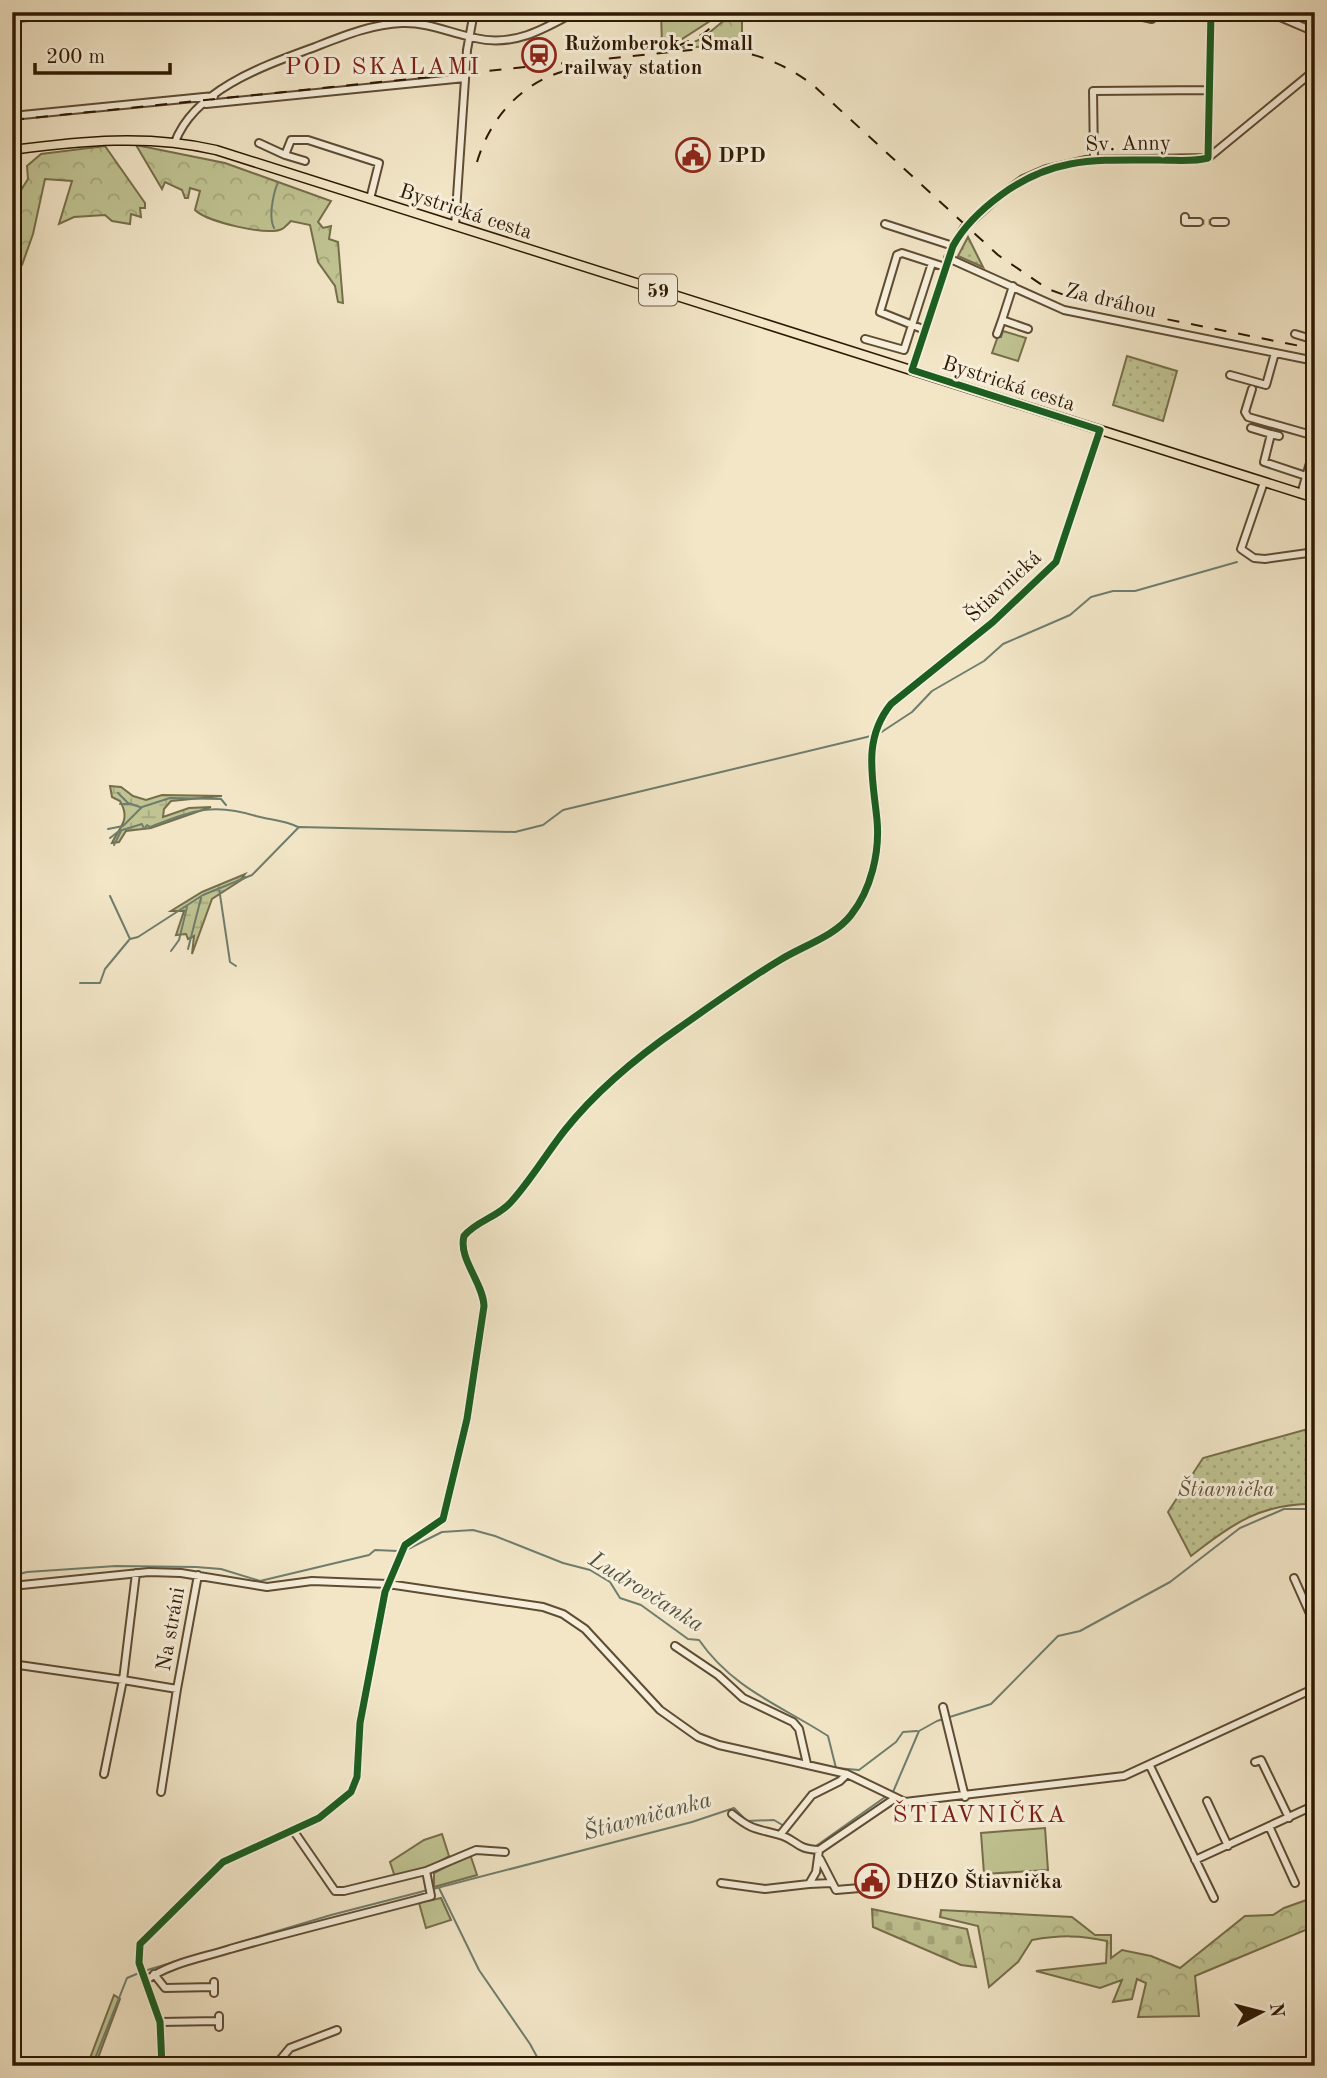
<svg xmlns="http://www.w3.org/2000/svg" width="1327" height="2078" font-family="'Old Standard TT',serif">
<defs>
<pattern id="forest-crowns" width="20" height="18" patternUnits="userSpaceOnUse" patternTransform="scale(1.75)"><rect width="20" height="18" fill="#c0c392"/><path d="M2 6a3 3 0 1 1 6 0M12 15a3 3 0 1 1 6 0" fill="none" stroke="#a5a77c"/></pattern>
<pattern id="wetland-marsh" width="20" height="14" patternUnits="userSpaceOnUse" patternTransform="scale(1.75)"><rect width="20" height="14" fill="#c0c392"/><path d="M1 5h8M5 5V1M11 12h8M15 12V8" fill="none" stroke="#a5a77c"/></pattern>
<pattern id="cemetery-stones" width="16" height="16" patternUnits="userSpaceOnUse" patternTransform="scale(1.75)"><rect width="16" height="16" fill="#c0c392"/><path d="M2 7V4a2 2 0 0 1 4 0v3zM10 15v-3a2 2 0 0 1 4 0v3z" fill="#a5a77c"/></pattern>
<pattern id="park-dots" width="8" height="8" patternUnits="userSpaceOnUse" patternTransform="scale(1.75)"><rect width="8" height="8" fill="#c0c392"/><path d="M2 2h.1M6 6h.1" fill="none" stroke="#a5a77c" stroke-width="1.8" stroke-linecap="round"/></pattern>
<pattern id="water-rules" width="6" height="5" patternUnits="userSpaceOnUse" patternTransform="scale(1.75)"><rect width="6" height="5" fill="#9bc0b5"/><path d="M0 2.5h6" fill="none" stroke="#86a49a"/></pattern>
</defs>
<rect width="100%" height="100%" fill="#f2e6c7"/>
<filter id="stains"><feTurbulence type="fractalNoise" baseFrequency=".00286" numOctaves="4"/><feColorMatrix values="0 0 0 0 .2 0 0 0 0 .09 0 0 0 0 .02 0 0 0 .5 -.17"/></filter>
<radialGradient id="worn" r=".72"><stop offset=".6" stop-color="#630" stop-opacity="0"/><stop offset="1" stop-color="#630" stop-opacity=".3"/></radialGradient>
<path fill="#c0c392" stroke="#766e4a" stroke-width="2" d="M 661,12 L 724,12 L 682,39 L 662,45 Z
M 1003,331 L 1026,338 L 1018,361 L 992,353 L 998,336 L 1001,337 Z
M 1045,1828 L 1048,1870 L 984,1874 L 981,1833 Z
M 442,1834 L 449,1856 L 427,1869 L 395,1877 L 390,1862 L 424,1840 Z
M 470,1854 L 477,1875 L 434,1887 L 434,1873 Z
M 441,1898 L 451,1920 L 426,1928 L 419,1903 Z
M 114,1995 L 120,1999 L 95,2066 L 87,2066 Z"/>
<path fill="url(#forest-crowns)" stroke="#766e4a" stroke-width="2" d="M 734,12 L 742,12 L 742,50 L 711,46 L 681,48 L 703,38 Z
M 136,145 L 225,163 L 331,201 L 318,222 L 323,228 L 331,226 L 329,239 L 338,242 L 343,303 L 338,302 L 335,286 L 318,262 L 310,225 L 291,221 C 290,222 283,229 282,229 C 267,236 207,222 195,210 L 200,191 L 190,188 L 188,198 L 185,198 L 182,190 L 165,182 L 162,189 Z
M 105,146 L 145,203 L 145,208 L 140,208 L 141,217 L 131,214 L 130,224 L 112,221 L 105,215 L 74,217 L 59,224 L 72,181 L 45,179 L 33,234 L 22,265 L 12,269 L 12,204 L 28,179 L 27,166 L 41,154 Z
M 1315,1897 L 1315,1926 L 1195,1976 L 1199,2016 L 1138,2017 L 1146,1983 L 1137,1979 L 1132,1999 L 1113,2002 L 1122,1980 L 1100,1988 L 1036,1971 L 1106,1963 L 1107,1941 C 1080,1935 1060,1935 1032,1940 L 1018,1962 L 989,1987 L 978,1926 L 940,1917 L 941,1910 L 1072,1917 L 1095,1935 L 1111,1935 L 1111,1958 L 1122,1950 L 1151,1956 L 1180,1968 L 1245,1916 L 1273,1915 L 1284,1908 Z"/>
<path fill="url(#wetland-marsh)" stroke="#766e4a" stroke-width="2" d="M 110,786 L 121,787 L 133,796 L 146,800 L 162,795 L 222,796 L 171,801 L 164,809 L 163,817 L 189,808 L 211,807 L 151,828 L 126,831 L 119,842 L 112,843 C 120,826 131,820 120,801 L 112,797 Z
M 245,874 L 242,878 L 246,877 L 212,899 L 192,954 L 194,936 L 188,939 L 186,934 L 176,935 L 184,911 L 171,911 L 202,892 Z"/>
<path fill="url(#cemetery-stones)" stroke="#766e4a" stroke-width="2" d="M 872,1909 L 967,1929 L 976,1967 L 961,1965 L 873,1927 Z"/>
<path fill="url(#park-dots)" stroke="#766e4a" stroke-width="2" d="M 968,237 L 983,267 L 958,256 Z
M 1127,356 L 1177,371 L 1163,421 L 1113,405 Z
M 1315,1427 L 1315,1504 C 1261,1503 1232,1524 1191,1556 L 1168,1512 L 1203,1458 Z"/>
<path fill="url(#water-rules)" stroke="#6f7d6d" stroke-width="2" d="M 39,12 L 94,12 L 12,23 L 12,15 Z"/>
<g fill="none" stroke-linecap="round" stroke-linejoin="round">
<path stroke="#6f7d6d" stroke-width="2" d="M 274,228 C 267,214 276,186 278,183
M 877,735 L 912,712 L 932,691 L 984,661 L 1003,644 L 1070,615 L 1091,597 L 1113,591 L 1135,591 L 1237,562
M 118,793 L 128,803 L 140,807
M 120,804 L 130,804
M 108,829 L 123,826 L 142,807 L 170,798 L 221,799 L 226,805
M 110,838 L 119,831 L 142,824 L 144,829 L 147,825 L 150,827 C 192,811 212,802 256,816 C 270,820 284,820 298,827
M 114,845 L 121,831
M 219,888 L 230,962 L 236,966
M 110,896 L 130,939 L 138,937 L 203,895 L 252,875 L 299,827 L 515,832 L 543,825 L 563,810 L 871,736
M 188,949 L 201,898
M 171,951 L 179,940 L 187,907
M 80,983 L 100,983 L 105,969 L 129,940
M 404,1551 L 442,1532 L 473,1530 L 495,1536 L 563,1563 L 590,1570 L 610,1582 L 620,1598 L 641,1605 L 688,1639 L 699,1640 C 733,1689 780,1705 828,1736 L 836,1768 L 859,1770 L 896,1742 L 903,1732 L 917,1731
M 12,1576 L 27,1572 L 116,1566 L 196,1567 L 221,1569 L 260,1581 L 369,1555 L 375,1550 L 398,1551
M 893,1792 L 919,1731 L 937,1721 L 991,1704 L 1058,1636 L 1080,1631 L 1170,1582 L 1240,1528 L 1284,1509 L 1315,1509
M 816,1846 L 888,1795
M 439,1888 L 479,1970 L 530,2044 L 542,2066
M 433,1889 L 692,1822 L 734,1808 L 747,1821 L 774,1820 L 784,1826
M 144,1971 L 331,1915 L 428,1890
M 92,2066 L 127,1978 L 139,1973"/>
<path stroke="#cbbda0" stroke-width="6" stroke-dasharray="6 3" stroke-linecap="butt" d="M 1199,222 L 1214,222"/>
<g stroke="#5e4c33" stroke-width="10">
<path id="minor" d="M 1121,12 L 1152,19 L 1155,14 L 1186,16 L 1222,12
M 1268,12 L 1315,32
M 12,13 L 13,12
M 206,104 L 465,78
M 12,116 L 214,96
M 175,142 C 195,89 266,65 315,47 C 343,36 372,24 402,23 C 428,22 450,33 475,38 C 513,47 543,30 575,12
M 259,143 L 285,155
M 1208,158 L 1211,12
M 1094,160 L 1093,91 L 1208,90
M 305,161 L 285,155 L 291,140 L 308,140 L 379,163 L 370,199
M 1185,217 L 1185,222 L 1199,222
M 1214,222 L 1225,222
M 885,224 L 953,246
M 455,226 L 467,50 L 474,12
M 948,258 L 1064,310 L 1315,361
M 1013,286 L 1002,320 L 1028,329
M 925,330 L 880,312 L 897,255 L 902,253 L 945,267
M 997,334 L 1002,320
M 1295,334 L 1315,340
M 865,339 L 904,350 L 932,263
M 912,370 L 953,246 L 964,228 L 997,198 L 1023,179 L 1046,169 L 1085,160 L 1208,158 L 1315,70
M 1230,375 L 1266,385 L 1275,353
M 1252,389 L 1245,412 L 1248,417 L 1315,436
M 1251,428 L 1271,434
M 1279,436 L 1271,434 L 1264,462 L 1306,476
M 1264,482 L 1241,549 L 1254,558 L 1265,559 L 1315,552
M 1301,494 L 1315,446
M 1294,1578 L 1315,1625
M 12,1586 L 149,1572 L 181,1573 L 267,1587 L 312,1581 L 388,1584 L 543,1607 L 563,1614 L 585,1629 L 660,1710 L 698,1737 L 719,1745 L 847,1774 L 905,1802 L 1124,1776 L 1315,1688
M 675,1646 L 718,1675 L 743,1698 L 793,1722 L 799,1729 L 807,1764
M 12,1664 L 123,1680 L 136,1573
M 943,1707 L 965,1797
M 1255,1762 L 1261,1760 L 1289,1818
M 1150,1766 L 1214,1898
M 104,1774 L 123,1680 L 177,1689 L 198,1575
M 161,1792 L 177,1689
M 1207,1801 L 1228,1846
M 732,1814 C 754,1832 758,1828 783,1836 C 799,1842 796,1849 819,1850 L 894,1799
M 1269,1826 L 1295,1883
M 780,1835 L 812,1795 L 840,1781 L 847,1774
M 820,1859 L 836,1890 L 872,1887
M 1195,1860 L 1315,1805
M 426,1871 L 476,1850 L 505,1852
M 721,1883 L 765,1889 L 809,1884 L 816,1872 L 819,1850
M 809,1884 L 831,1883
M 154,1974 L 165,1988 L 214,1987
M 145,1981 C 169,1963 202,1958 230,1949 C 296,1930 364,1914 431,1896 L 426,1871 L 344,1891 L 335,1891 L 293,1830
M 214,1982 L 214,1993
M 160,2022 L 219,2021
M 219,2027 L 219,2016
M 162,2066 L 160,2022 L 139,1963 L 140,1944 L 223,1862 L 319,1818 L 351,1792 L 357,1777 L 360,1723 L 385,1592 L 405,1545 L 443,1519 L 467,1419 L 484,1306 C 483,1282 458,1259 464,1236 C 476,1221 498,1217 511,1202 C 531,1180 546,1154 565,1130 C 597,1090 637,1057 679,1028 C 712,1005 745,981 780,960 C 802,946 834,937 851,915 C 871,890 880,852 877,820 C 873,778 862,740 891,704 L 993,622 L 1056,562 L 1100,430
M 275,2066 L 290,2048 L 337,2030"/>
</g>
<g stroke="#2d1902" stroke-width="11">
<path id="major" d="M 12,150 C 81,141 148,134 216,150 L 1315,498"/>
</g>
<use href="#minor" stroke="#f7efdb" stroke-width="6"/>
<use href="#major" stroke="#f2e6c7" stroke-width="8"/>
<path stroke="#2d1902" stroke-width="2" stroke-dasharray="12 12" stroke-linecap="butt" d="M 678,46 L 703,34 L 730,12
M 12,120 L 691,50 C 737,46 776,57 813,85 L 998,255 L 1048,289 L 1086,303 L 1315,349
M 477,162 C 491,115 524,80 572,69"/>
<g stroke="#f7efdb" stroke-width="11">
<path id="cycleway" d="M 162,2066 L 160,2022 L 139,1963 L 140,1944 L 223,1862 L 319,1818 L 351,1792 L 357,1777 L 360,1723 L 385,1592 L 405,1545 L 443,1519 L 467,1419 L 484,1306 C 483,1282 458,1259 464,1236 C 476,1221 498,1217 511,1202 C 531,1180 546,1154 565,1130 C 597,1090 637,1057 679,1028 C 712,1005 745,981 780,960 C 802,946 834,937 851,915 C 871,890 880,852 877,820 C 873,778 862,740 891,704 L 993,622 L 1056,562 L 1100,430 L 912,370 L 953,246 C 964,226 982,209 1001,195 C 1054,156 1097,160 1160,160 C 1176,160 1193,162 1208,158 L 1211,12"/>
</g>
<use href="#cycleway" stroke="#1b5e20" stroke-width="7"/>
</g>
<defs>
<g id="station-ring" transform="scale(1.75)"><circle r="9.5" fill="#f7efdb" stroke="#8f2418" stroke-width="1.5"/><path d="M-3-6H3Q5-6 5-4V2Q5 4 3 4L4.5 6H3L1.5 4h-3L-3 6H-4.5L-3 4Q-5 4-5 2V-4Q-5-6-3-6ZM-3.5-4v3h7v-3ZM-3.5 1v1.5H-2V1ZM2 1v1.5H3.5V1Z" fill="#8f2418"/></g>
<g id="civic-ring" transform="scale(1.75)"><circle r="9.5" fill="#f7efdb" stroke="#8f2418" stroke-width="1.5"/><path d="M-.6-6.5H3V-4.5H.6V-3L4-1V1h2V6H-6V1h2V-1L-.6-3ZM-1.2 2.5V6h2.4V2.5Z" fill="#8f2418"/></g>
</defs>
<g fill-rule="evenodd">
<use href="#station-ring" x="539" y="55"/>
<use href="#civic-ring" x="693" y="155"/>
<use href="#civic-ring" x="872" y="1881"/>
</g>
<g text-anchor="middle" stroke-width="6" stroke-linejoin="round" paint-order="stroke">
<rect fill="#f7efdb" stroke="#6a5943" stroke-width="2" x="639" y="274.5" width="38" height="31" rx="5"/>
<g font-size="19" font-weight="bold" fill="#2d1902">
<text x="658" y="297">59</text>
</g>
<g font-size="21" font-weight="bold" fill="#2d1902" stroke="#f7efdb" text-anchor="start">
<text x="564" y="50">Ružomberok - Small<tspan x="564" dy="24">railway station</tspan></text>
<text x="718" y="162">DPD</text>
<text x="896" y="1888">DHZO Štiavnička</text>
</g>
<g font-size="21" fill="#2d1902" stroke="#f7efdb">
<text transform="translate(1128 143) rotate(-1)" y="7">Sv. Anny</text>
<text transform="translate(466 211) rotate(18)" y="7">Bystrická cesta</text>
<text transform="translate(1111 300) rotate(13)" y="7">Za dráhou</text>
<text transform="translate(1009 383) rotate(18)" y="7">Bystrická cesta</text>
<text transform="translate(1003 586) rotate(-43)" y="7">Štiavnická</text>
<text transform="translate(170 1629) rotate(-80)" y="7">Na stráni</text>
</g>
<g font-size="21" font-style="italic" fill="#605434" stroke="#f7efdb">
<text x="1226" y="1496">Štiavnička</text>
</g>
<g font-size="23" font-style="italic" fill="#545341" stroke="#f7efdb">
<text transform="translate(647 1591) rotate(32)" y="8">Ludrovčanka</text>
<text transform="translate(647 1815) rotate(-15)" y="8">Štiavničanka</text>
</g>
<g font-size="24" letter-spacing="2" fill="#7a1f14" stroke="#f7efdb">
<text x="383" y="74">POD SKALAMI</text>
<text x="980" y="1822">ŠTIAVNIČKA</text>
</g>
</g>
<rect width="1327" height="2078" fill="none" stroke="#f2e6c7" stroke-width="42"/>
<rect x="14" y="14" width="1299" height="2050" fill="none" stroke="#2d1902" stroke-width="3.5"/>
<rect x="21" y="21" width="1285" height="2036" fill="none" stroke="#2d1902" stroke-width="2"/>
<g transform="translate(1261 2012) rotate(83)" stroke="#f7efdb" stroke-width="5" paint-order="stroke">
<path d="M0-5L12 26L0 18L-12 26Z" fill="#2d1902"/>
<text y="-10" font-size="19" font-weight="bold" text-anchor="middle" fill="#2d1902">N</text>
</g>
<path d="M35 63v10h135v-10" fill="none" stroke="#2d1902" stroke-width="3.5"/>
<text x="46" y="63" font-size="21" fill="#2d1902" stroke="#f7efdb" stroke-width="5" paint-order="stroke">200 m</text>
<rect width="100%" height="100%" filter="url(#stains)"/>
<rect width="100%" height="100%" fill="url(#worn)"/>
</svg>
